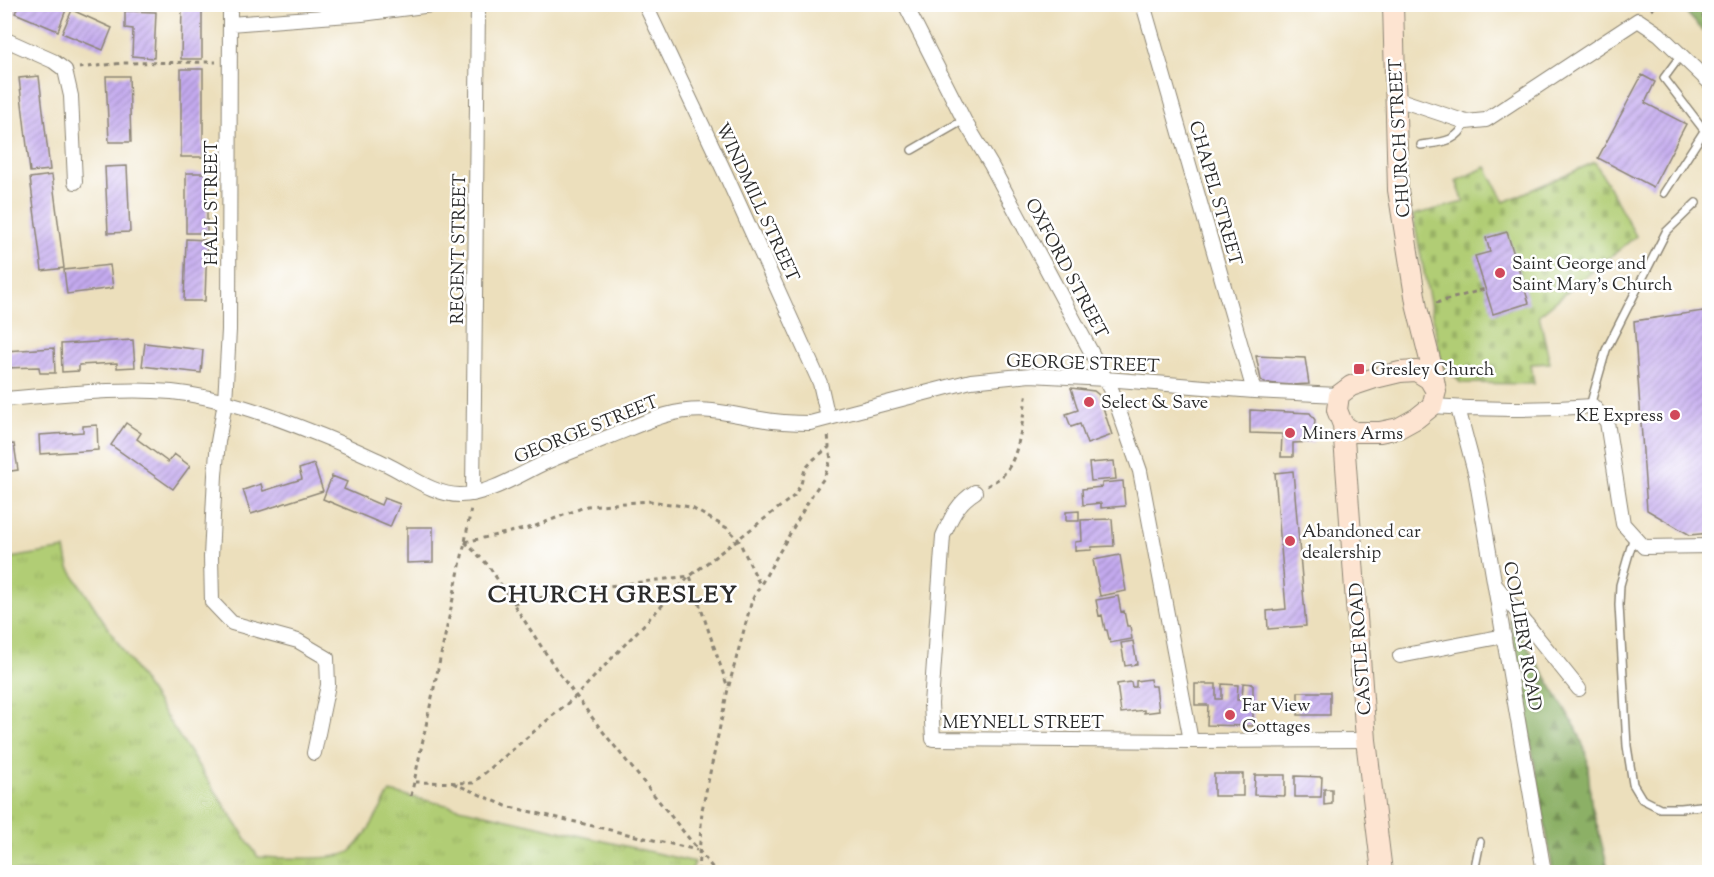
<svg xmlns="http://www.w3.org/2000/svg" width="1714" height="877" font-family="'Sorts Mill Goudy',serif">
<defs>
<pattern id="grass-tufts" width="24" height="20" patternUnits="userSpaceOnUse" patternTransform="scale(1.5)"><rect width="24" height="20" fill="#b1cd74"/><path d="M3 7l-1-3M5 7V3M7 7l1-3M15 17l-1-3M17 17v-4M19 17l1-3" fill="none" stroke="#98b065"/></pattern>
<pattern id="forest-firs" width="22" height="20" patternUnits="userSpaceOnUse" patternTransform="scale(1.5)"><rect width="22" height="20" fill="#8cb066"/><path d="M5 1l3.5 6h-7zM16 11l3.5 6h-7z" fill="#738f54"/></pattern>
<pattern id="cemetery-stones" width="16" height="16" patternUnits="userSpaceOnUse" patternTransform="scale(1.5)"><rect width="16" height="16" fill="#b1cd74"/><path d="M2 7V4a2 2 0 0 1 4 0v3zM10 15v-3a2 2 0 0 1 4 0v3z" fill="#98b065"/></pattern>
<pattern id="building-hatch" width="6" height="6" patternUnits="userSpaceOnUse" patternTransform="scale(1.5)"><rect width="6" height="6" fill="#c4aaef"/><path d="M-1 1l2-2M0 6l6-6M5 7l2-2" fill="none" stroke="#9f8bc2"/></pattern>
</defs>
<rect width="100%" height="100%" fill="#fff"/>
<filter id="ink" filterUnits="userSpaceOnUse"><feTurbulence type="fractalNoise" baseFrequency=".0167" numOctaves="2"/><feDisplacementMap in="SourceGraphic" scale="12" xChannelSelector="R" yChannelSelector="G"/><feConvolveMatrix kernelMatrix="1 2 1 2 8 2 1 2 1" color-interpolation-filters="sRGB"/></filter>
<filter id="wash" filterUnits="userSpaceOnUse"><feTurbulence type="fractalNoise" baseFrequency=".008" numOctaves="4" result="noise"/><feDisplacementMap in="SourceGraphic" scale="24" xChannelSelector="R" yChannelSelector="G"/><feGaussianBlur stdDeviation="1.35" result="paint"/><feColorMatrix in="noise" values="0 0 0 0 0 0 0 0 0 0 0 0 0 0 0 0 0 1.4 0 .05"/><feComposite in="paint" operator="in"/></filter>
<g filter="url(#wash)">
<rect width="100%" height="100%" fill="#ecdfbc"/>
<path fill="url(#grass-tufts)" stroke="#6e7c50" stroke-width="1.5" d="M 65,549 L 69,568 L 258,857 C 276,858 338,861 351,851 C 367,837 380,809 390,792 L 695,862 L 691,872 L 5,872 L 5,559 Z"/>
<path fill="url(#forest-firs)" stroke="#5c6e48" stroke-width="1.5" d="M 1688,5 L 1709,5 L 1709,37 L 1683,9 Z
M 1509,616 L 1577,729 L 1587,756 L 1591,802 L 1609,872 L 1552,872 L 1552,865 Z"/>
<path fill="url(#cemetery-stones)" stroke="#6e7c50" stroke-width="1.5" d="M 1595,162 L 1636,236 L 1539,315 L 1550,363 L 1531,364 L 1534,384 L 1461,383 L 1442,365 L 1413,215 L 1464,202 L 1456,181 L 1486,167 L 1504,202 Z"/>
<g id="blocks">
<path fill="url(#building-hatch)" d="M 19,4 L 61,4 L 67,7 L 58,31 L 15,13 Z
M 182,4 L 202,4 L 202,59 L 181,59 Z
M 72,10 L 112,28 L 103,50 L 62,33 Z
M 125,11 L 156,12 L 154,58 L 132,56 L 133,29 L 125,28 Z
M 181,69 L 203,69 L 203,157 L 181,157 Z
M 1642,75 L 1655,82 L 1645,103 L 1686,124 L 1653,187 L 1598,158 Z
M 39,76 L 50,170 L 30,172 L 19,78 Z
M 106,76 L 129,76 L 131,142 L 109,142 Z
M 127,166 L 130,232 L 108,233 L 105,167 Z
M 186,173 L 207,173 L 207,233 L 186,233 Z
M 52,175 L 64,268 L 42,271 L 30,178 Z
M 1507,232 L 1529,303 L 1493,314 L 1475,256 L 1490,252 L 1486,238 Z
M 186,239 L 207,240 L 205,301 L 184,301 Z
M 110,265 L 113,288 L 67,294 L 64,270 Z
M 1710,310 L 1710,533 L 1690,535 L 1647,510 L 1634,321 Z
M 133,340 L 135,367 L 117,368 L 117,363 L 79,365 L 79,371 L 62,372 L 61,344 Z
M 145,343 L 203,350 L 201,373 L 142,366 Z
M 54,348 L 55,373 L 40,373 L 39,367 L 4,368 L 4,351 Z
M 1256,356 L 1305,358 L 1309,384 L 1291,385 L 1265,383 L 1261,380 Z
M 1071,388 L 1094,391 L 1099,395 L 1112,435 L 1087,444 L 1080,424 L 1071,427 L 1066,414 L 1078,410 Z
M 1250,410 L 1310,413 L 1315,420 L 1313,442 L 1293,443 L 1293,457 L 1281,457 L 1282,434 L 1250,433 Z
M 126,423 L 141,433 L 137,439 L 168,462 L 174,454 L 190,466 L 173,489 L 111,445 Z
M 97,425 L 98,450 L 40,454 L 39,435 L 83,432 L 83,426 Z
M 14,444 L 18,470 L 4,472 L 4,445 Z
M 1114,461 L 1116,479 L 1091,481 L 1089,463 Z
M 314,464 L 323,491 L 251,514 L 243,490 L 261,484 L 263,491 L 302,479 L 299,469 Z
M 1293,471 L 1306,626 L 1268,629 L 1267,611 L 1286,609 L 1275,473 Z
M 332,476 L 347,482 L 344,489 L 381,505 L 384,498 L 400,504 L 390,527 L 323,499 Z
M 1123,481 L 1125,506 L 1101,508 L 1101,503 L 1083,505 L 1082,489 L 1102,487 L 1102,483 Z
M 1079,511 L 1079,521 L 1066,521 L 1066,512 Z
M 1112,519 L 1114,546 L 1092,547 L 1091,550 L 1075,551 L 1075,542 L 1082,541 L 1081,520 Z
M 407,527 L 433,527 L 433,562 L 407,563 Z
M 1120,555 L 1126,591 L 1100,596 L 1093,560 Z
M 1118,596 L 1121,612 L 1124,611 L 1127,626 L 1130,626 L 1132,639 L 1110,643 L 1107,630 L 1105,630 L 1102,615 L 1099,616 L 1096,600 Z
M 1133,641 L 1137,664 L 1125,666 L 1121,643 Z
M 1150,679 L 1151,686 L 1156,686 L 1159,711 L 1144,713 L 1144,710 L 1121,713 L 1117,684 L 1131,682 L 1132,687 L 1136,687 L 1136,681 Z
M 1243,683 L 1253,684 L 1253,726 L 1207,725 L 1208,705 L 1195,705 L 1195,684 L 1216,684 L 1216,699 L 1222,699 L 1222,684 L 1238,685 L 1237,700 L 1242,700 Z
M 1298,692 L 1330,692 L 1330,715 L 1298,715 Z
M 1214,774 L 1243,774 L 1243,796 L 1214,796 Z
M 1255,775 L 1285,775 L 1285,796 L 1254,795 Z
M 1295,776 L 1322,777 L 1321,797 L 1295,797 Z
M 1324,789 L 1332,789 L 1332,804 L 1324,805 Z"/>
</g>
</g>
<g filter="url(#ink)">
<use href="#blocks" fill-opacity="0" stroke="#8c8574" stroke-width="1.5"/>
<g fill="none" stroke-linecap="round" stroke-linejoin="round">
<g stroke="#8c8574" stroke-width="10">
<path id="lane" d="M 4,11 L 8,4
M 1681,55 L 1664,78 L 1704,130
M 1421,145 C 1441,142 1457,143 1466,122
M 912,150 L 964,120
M 1664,193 L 1710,122
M 1590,406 L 1606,350 L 1666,232 L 1696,203
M 1634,536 L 1620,585 L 1619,605 L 1627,746 L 1633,784 L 1642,799 L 1660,808 L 1681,808 L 1710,805
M 1474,872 L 1480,842"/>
</g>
<g stroke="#8c8574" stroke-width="16">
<path id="street" d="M 230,4 L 229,330 L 225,402 L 218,442 L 215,475 L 211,557 L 212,602 L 232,623 L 298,641 L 327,658 L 328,685 L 314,753
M 645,4 L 725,173 L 820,383 L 828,418
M 905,4 L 964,120 L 991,165 L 1112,391 L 1140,471 L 1191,741
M 1143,4 L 1254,391
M 230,24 L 362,14 L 439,4
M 4,39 L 53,61 L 65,70 L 71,96 L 75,182
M 1397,99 L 1466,122 L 1486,120 L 1638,20 L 1659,34 L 1710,83
M 4,399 C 60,395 117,387 172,392 C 221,397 270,415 315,433 C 339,442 362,453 386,464 C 409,475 434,495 460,495 C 488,495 519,475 544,463 C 566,453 589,445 611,436 C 629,429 648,420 666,415 C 702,405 725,413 760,419 C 776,422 793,423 810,423 L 971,381 L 1030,375 L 1106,379 L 1254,391 L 1339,395
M 1432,406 C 1485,410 1540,410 1593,406 L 1607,422 L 1623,524 L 1644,547 L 1710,546
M 1458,408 L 1476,476 L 1544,872
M 975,492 C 957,503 951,518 943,536 L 931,704 L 933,739 L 1191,741 L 1366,740
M 473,494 L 478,4
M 1496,586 L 1579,689
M 1400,656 L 1504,636"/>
</g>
<g stroke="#8c8574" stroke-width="22">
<path id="secondary" d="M 1393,4 L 1398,190 L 1417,308 L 1431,364 L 1436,391
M 1343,425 L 1354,432 L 1380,432 L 1399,428 L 1417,418 L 1432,406 L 1436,391 L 1429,379 L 1416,371 L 1400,372 L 1375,378 L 1351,386 L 1339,395 L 1337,410 L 1343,425 L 1366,740 L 1382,872"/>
</g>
<path stroke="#8c8574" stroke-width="3" stroke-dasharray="4.5 4.5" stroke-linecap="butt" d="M 1688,4 L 1710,22
M 1651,10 L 1659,4
M 79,68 L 123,63 L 216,62
M 1436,303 L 1485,289
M 987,486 C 992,483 999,479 1003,475 C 1020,458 1023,415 1027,391
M 465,542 L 488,565 L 558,672 L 600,728 L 716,872
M 465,542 L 533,527 L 587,506 L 650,501 L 690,507 L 727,528 L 738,539 L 760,585
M 513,603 L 593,588 L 690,576 L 728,688
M 415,782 L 473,783 L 576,696 L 690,576 L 794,496 L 801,484 L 805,469 L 814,459 L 829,447 L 828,433
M 453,783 L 506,806 L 697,850
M 411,796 L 465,542 L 471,508
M 698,872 L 702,810 L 728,689 L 752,600 L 812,495 L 824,478 L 831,459 L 829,449"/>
<use href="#lane" stroke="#fff" stroke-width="7"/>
<use href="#street" stroke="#fff" stroke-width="14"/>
<use href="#secondary" stroke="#fde4d1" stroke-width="20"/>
</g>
</g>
<g fill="#d1495b" stroke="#fff" stroke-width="2">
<circle cx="1500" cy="273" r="6"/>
<rect x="1353" y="363" width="12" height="12" rx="3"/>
<circle cx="1089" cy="402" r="6"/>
<circle cx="1675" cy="415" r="6"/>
<circle cx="1290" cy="433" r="6"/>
<circle cx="1290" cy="541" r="6"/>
<circle cx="1230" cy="715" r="6"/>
</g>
<g text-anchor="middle" stroke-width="5" stroke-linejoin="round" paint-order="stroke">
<g font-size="18" fill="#2b2b2b" stroke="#fff">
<text transform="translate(1399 138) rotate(-93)" y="6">CHURCH STREET</text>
<text transform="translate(1216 193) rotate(74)" y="6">CHAPEL STREET</text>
<text transform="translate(758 202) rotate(65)" y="6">WINDMILL STREET</text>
<text transform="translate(211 203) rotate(-90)" y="6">HALL STREET</text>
<text transform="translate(458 249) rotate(-89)" y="6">REGENT STREET</text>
<text transform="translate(1067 268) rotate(62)" y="6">OXFORD STREET</text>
<text transform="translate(1083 363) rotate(2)" y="6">GEORGE STREET</text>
<text transform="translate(586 429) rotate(-22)" y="6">GEORGE STREET</text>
<text transform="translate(1523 636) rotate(80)" y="6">COLLIERY ROAD</text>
<text transform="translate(1360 649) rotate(-94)" y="6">CASTLE ROAD</text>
<text x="1023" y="728">MEYNELL STREET</text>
</g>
<g font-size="18" fill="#2b2b2b" stroke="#fff" text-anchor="start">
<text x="1512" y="269">Saint George and<tspan x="1512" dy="21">Saint Mary's Church</tspan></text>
<text x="1371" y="375">Gresley Church</text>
<text x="1101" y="408">Select &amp; Save</text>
<text x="1663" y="421" text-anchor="end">KE Express</text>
<text x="1302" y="439">Miners Arms</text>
<text x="1302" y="537">Abandoned car<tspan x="1302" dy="21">dealership</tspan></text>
<text x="1242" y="711">Far View<tspan x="1242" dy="21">Cottages</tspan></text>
</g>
<g font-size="24" font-weight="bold" letter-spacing="1.5" fill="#2b2b2b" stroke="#fff">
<text x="613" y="602">CHURCH GRESLEY</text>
</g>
</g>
<rect width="1714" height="877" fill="none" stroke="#fff" stroke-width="24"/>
</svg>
